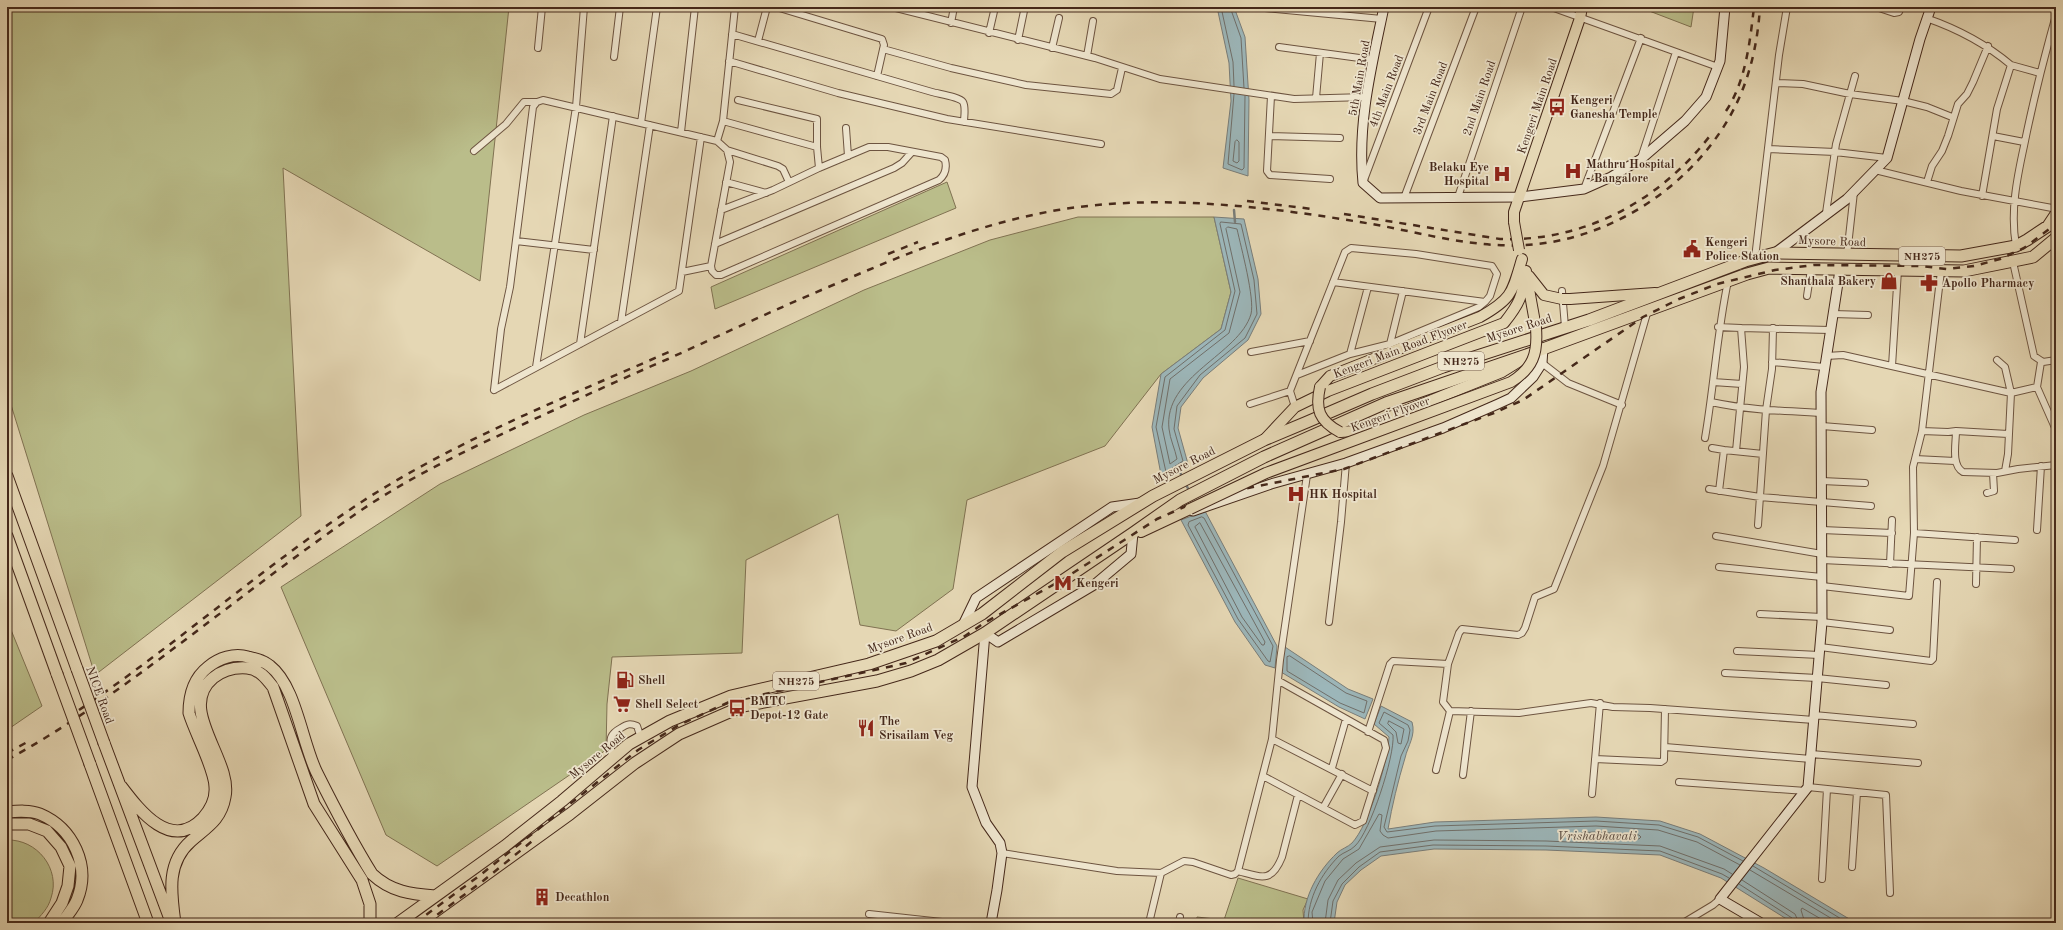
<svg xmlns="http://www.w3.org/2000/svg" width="2063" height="930" font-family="'Old Standard TT',serif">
<rect width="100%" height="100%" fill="#e5d7b4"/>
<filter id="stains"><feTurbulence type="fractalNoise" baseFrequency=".005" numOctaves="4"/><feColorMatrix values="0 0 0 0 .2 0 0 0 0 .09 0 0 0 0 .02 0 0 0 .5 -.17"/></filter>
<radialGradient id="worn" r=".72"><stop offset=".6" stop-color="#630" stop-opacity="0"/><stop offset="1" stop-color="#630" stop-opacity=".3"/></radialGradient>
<path fill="#babd8a" stroke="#807252" d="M 7,7 L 509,7 L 480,281 L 283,168 L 301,516 L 95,675 L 7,392 Z
M 1645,7 L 1694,7 L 1691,27 L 1644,9 Z
M 947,182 L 956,208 L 715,309 L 711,287 Z
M 1078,217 L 1214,217 L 1231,292 L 1221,329 L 1161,374 L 1105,446 L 967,500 L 953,589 L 896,631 L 860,625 L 838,514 L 746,560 L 742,653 L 612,657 L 607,704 L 606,750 L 437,866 L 386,835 L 281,587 L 440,484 L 584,415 L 691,371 L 864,290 L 990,240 Z
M 7,620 L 42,706 L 7,730 Z
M 7,840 C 37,839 61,869 51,898 C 48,909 41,915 34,923 L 7,923 Z
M 1238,878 L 1308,899 L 1303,910 L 1304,923 L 1196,923 L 1197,917 L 1224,920 Z"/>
<path fill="#9cb6b9" stroke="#797d79" d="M 1217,7 L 1234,7 L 1245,37 L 1249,100 L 1248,176 L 1223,168 L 1231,101 L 1229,63 Z
M 1214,217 L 1244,219 L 1258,279 L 1261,314 L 1248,340 L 1203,378 L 1181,407 L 1178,428 L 1188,464 L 1162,480 L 1152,427 L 1161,374 L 1221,329 L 1231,292 Z
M 1205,511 L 1277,646 L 1275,668 L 1265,665 L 1235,622 L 1181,520 Z
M 2056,568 L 2056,693 L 2054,691 L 2052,649 L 2054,575 Z
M 1285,647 L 1348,689 L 1373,699 L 1365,719 L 1339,707 L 1281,672 Z
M 1381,706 L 1412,722 C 1416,736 1408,745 1405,758 C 1398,781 1392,806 1388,829 L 1435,822 L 1596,817 L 1660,821 L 1700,834 L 1764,868 L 1856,923 L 1793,923 L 1721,878 L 1660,855 L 1546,850 L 1434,849 L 1381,856 L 1361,870 L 1345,885 L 1337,902 L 1334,923 L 1304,923 C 1303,897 1318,871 1337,853 C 1341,849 1348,847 1352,843 C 1369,825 1388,761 1389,737 L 1374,724 Z"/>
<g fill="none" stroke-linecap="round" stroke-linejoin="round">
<path stroke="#706f6a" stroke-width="1" d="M 1221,7 L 1233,62 L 1234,86
M 1230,7 L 1241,38 L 1244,88
M 1234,94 L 1228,164 L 1242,170 L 1244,168 L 1245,96
M 1237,140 L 1239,142 L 1239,161 L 1237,163 L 1233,161 L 1235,142 Z
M 1221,222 L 1241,224 L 1254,280 L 1257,314 L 1245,338 L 1200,375 L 1177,406 L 1174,429 L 1183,461 L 1166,472 L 1156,427 L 1165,377 L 1225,330 L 1235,291 L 1220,224 Z
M 1228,227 L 1237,229 C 1241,247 1255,299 1251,314 C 1239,355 1163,376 1169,429 C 1170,439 1175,449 1177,459 L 1170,464 L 1162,427 L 1170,379 L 1229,333 L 1240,292 L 1226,229 Z
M 1202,517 L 1204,518 L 1273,646 L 1270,662 L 1268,661 L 1238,619 L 1188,525 L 1189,522 Z
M 1200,523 L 1265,642 L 1264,645 L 1262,645 L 1242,617 L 1195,527 Z
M 1290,656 L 1346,693 L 1367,701 L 1364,713 L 1340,703 L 1287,671 L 1287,657 Z
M 1389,721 L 1404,729 L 1401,744 L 1398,743 L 1396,732 L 1388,724 Z
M 1596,832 L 1639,835 L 1641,837 L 1639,839 L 1581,837 L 1579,835 L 1581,833 Z
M 1753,866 L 1848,923
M 1750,870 L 1839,923
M 1742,880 L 1795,914 L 1799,923
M 1739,884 L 1792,918 L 1794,923
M 1308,923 C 1308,898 1321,874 1339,856 C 1344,852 1350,851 1355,846 C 1370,832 1395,756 1393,735 L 1379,723 L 1384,712 L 1408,725 L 1410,730 L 1408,741 L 1401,756 L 1384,827 L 1387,832 L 1435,826 L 1596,821 L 1659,825 L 1698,837 L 1743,861
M 1313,923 L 1312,912 L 1325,881 L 1343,859 L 1359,849 L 1379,814 L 1382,815 L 1380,831 L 1383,835 L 1388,838 L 1436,831 L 1596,826 L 1658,830 L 1697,842 L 1740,865
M 1325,923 L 1328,900 L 1338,880 L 1356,863 L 1380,847 L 1434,840 L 1546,841 L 1660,846 L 1724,869 L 1732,874
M 1330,923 L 1333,901 L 1342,884 L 1359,867 L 1380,852 L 1433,845 L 1546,846 L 1660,851 L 1722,874 L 1729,878
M 1805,923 L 1801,910 L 1802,908 L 1828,923"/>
<path stroke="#797d79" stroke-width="2.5" d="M 1234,210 L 1235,222
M 1177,467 L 1183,478
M 1185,483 L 1190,492"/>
<g stroke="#6d5440" stroke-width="8">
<path id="street" d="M 776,7 L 882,39 L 884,45 L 877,76
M 892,7 L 1095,58 L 1160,79 L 1294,99 L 1366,97
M 1551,7 L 1718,67
M 1876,7 L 1894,13 L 1899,12 L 1901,7
M 1265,8 L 1382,19
M 1926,18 C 1958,29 1986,44 2011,65 L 1997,109 L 1982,196
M 951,23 L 954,7
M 989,33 L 995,7
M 732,34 L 932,92 C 939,94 960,97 963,102 C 966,107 964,117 964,122
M 1018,40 L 1024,11
M 758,41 L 767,7
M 1279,47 L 1374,60
M 538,48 L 542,7
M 1052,48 L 1059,18
M 883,49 L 951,68 L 1026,85 L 1111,94 L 1117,90 L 1122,68
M 1087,56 L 1093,21
M 614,57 L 620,7
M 729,61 L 838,93 L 947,119 L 1101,144
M 2011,65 L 2040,73
M 1776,83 L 1803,84 L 1850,94 L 1903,101 L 1927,107 L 1952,117
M 1271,96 L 1267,171 L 1270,175 L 1330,179
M 1316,98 L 1320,53
M 738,100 L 817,119 L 817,147 L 819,168
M 723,121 L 817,147
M 641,123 L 657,7
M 846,128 L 848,156
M 681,132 L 695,7
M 1269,136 L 1340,138
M 1993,136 L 2024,142
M 717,141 L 727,150 L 730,162 L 711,266 L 712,271 L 716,275 L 721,275 L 939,180 C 945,175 947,168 945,160 L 941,157 L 888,147 L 869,147 L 819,168 L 773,190 L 721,210
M 1768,149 L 1835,152 L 1887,158
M 727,150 L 778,166 L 783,169 L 789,182
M 474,151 L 506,124 L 524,102 L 537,102
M 1641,158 L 1676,52
M 1875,170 L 1961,191 L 2052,208
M 1364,180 L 1429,7
M 726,182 L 766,193
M 1927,182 L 1932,166 L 1942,151 L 1948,136 L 1958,104 L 1967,94 L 1973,82 L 1988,46
M 1584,189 L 1641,38
M 1458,197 L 1522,7
M 1404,198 L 1476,7
M 1826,213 L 1836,144 L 1855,76
M 516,241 L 594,250
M 715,244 L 894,168 L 902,163 L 912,152
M 2016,246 C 2010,212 2017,178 2024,146 C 2033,101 2044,58 2056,15
M 1847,255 L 1854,192
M 1755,258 L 1779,55 L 1787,7
M 2013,262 L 2034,356 L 2043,362 L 2056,360
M 682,272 L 711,266
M 1562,291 L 1565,327
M 1807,296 L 1811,269
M 1833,314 L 1868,315
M 621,322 L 650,125
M 1718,327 L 1741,328
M 580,344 L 613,116
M 1390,344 L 1479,307 L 1485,302
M 1251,352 L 1310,341
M 1350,354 L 1368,287
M 1826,356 L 1843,355 L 2011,393 L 2005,367 L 1997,360
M 1772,362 L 1824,367
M 1542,363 L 1568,383 L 1622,405
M 1892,366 L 1898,270
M 536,367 L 576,107 L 584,7
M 1297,375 L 1350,354 L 1390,344 L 1403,291
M 1713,382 L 1742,384
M 2037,387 L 2056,430
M 494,390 L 501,329 L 510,287 L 533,107 L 537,102 L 543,100 L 717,141 L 723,121 L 735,7
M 494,390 L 679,291 L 701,137
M 1711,402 C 1748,410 1784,411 1822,413
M 1250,404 L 1290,391
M 1295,407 L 1290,391 L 1345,252 L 1351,248 L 1416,254 L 1492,266 L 1497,274 L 1490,296 L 1485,302 L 1333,282
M 1822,426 L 1872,430
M 1922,431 L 1948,432 L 1956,431 L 2008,434
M 1956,431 C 1956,443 1951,465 1963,472 L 1997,473 L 2018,469 L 2056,465
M 1705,438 C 1714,386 1717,333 1728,281
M 1712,448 L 1724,450
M 1736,451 L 1744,367 L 1741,328 L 1830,330
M 1915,459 L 1955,461
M 2005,471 L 2008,454 L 2011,393 L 2037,387 L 2041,362
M 1822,481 L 1865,483
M 1709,489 L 1760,497 L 1871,506
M 1719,491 L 1724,450 L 1763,454
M 1987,493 L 1994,491 L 1993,473
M 1758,525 L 1766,410 L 1772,369 L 1773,328
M 1822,530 L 1892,533
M 2037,530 L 2041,466
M 1914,533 L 2015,540
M 1716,536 L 1822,554
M 1822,560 L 2011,569
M 1890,564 L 1892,520
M 1719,567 L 1822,577
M 1976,584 L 1977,537
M 1822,586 L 1909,596 L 1914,533 L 1913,467 L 1922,431 L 1941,271
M 1760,614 L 1822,617
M 1329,622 L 1341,522 L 1346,463
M 1822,622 L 1890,630
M 1820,647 L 1931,661 L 1933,659 L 1937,582
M 1737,651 L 1819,655
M 1448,664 L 1443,702 L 1450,711 L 1519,713 L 1591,703 L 1613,707 L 1650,708 L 1814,720
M 1725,673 L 1817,678 L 1886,685
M 1814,715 L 1913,724
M 1368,732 L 1390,664 L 1393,661 L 1448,664 L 1459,633 L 1462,629 L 1518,635 L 1522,633 L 1525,628 L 1535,597 L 1554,589 L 1603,466 L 1648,310
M 1272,739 L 1373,791
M 1665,747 L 1811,759
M 1811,754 L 1918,763
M 612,758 C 611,742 606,736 621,728 C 627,724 630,723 637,726 L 641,738
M 1595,759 L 1661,762 L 1664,760 L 1665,709
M 1332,768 L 1346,719
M 1436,770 L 1450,711
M 1463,775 L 1471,711
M 1263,776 L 1355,825 L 1363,821 L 1386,748 L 1384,740 L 1279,681
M 1679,782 L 1806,791
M 1808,787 L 1886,795 L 1890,893
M 1592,794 L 1600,703
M 1323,808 L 1342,774
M 1002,853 L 1117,871 L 1161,873 L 1184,861 L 1193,862 L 1231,875 L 1235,874 L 1238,871 L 1272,739 L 1280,660 L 1307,475
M 1852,867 L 1857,792
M 1238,871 C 1261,877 1271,884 1282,857 L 1298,795
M 1822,879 L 1827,789
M 869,914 L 951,923
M 1149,923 L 1161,873
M 1179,923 L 1180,917
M 1683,923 L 1713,905 L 1720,899"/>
</g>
<g stroke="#45281a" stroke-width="11">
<path id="secondary" d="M 1384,7 C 1372,65 1357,123 1363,183 L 1380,198 L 1520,197 L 1584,189 L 1611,177 L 1641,159 L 1685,121 L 1706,97 L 1720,61 L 1725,7
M 1775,253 L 1847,199 L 1887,158 L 1920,39 L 1931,7
M 1193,511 L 1271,484 L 1346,463 L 1443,428 L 1498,404 L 1511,398 L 1533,377 L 1542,363 L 1543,348
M 963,625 L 976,598 L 1112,507 L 1140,503
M 991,923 L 997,890 L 1002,853 L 1000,843 L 986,823 L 972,787 L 985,633 L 998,642 L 1094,585 L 1131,554 L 1133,533
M 1761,923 L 1720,899 L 1808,787 L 1822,622 L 1821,392 L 1840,270"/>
</g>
<g stroke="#45281a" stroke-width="12">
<path id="primary" d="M 1514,222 L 1514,212 L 1580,18 L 1582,7
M 1529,276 L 1544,295 L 1562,299
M 1527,278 L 1536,328
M 1570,299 L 1655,293
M 1320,387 L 1330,376 L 1480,317 C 1512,299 1512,293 1522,259
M 1340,432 L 1355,431 L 1502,372 L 1526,357
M 1264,440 L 1295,407 L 1328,391 L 1504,323 C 1520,303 1522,297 1526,271
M 1141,532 L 1190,509"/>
</g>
<g stroke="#45281a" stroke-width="13">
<path id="highway" d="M 7,476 L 77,669
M 7,536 L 57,674
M 104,743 L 170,919
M 90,764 L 148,923
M 121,786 C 140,811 171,852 203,818 C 211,809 216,799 215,787 C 215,769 195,733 189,713 C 189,695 194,678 208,667 C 219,658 234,653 248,657 C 256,659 263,660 270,666 C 296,686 302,743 317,773 C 334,807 352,842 372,874 C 391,892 411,894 435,896
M 7,812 C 18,811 30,810 40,814 C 73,828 91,866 77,900 C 74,908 67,915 62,923
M 7,824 L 29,824 L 47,831 L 61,847 L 70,866 L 68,886 L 62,903 L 49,923
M 175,923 C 171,893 166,863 191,841 C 207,827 221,820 225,797 C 233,760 176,709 213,678 C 223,670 234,667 247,668 C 259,669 266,678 273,687 L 314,804 L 362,880 L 370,904 L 370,923
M 398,923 L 505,846 L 562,801 L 629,744 L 670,721 L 731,696 L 869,664 L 936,641 L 982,614 L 1062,552 L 1153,496 L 1264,440 L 1307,422 L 1372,394 L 1443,367 L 1589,320 L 1745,261 L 1775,253 L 1961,256 L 2016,246 L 2027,240 L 2048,226 L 2056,214
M 419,923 L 570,814 L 635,763 L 679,734 L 743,706 L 877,681 L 911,671 L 938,660 L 985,633 L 1133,533 L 1180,500 L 1264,457 L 1386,403 L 1532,353 L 1747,274 L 1769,268 L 1964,271 L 2033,257 L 2056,238"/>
</g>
<use href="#street" stroke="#eee5ce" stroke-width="6"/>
<use href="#secondary" stroke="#eee5ce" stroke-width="9"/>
<use href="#primary" stroke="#e5d7b4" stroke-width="10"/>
<use href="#highway" stroke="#e5d7b4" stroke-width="11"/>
<path stroke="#45281a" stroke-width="2.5" stroke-dasharray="7 7" stroke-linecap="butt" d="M 1726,111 C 1746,81 1750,41 1754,7
M 1247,201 L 1312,209
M 1344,214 L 1500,239 C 1583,242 1658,202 1709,137
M 888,254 L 918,242
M 79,710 C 176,645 265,565 363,501 C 459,439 567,397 671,351
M 7,753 L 31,740
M 7,760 C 73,724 133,679 193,634 C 247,593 301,552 357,513 C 411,476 469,449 528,422 C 574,401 621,379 668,359 C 727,332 785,305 845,280 C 914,250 983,223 1058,210 C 1161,193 1270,207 1372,224 C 1422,233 1473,248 1524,245 C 1614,241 1704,179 1740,96 C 1752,68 1758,38 1760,7
M 415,923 L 479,876 L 638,750 L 679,725 L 729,702 L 906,663 L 965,636 L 984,623 L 1062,580 L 1157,519 L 1191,504 L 1228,492 L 1344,469 L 1494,413 L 1523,400 L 1643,317 L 1679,299 L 1717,284 L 1775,270 L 1814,265 L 1920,266 L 1947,269 L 1974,266 L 2000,259 L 2024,248 L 2056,224
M 426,923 L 483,881 L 536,838"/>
<g stroke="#45281a" stroke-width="12" stroke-linecap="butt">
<path id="primary-bridge" d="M 1514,222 L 1519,250
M 1562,299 L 1570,299
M 1320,387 C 1315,409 1319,421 1340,432
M 1190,509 L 1266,473 L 1511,382 C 1533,368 1538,354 1536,328"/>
</g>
<g stroke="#45281a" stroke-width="13" stroke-linecap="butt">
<path id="highway-bridge" d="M 77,669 L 104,743
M 57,674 L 90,764"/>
</g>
<use href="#primary-bridge" stroke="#e5d7b4" stroke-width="10"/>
<use href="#highway-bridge" stroke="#e5d7b4" stroke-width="11"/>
</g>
<defs>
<g id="bus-bare" transform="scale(1.38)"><path d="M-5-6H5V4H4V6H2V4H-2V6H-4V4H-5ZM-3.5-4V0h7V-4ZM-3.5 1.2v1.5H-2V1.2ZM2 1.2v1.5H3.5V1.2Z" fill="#8f2418" stroke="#eee5ce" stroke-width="2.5" paint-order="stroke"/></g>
<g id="hospital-bare" transform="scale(1.38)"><path d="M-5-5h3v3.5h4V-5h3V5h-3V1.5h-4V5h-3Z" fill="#8f2418" stroke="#eee5ce" stroke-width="2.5" paint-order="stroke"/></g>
<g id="civic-bare" transform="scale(1.38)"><path d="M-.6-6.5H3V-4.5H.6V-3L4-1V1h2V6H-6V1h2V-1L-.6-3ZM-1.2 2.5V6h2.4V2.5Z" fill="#8f2418" stroke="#eee5ce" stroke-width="2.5" paint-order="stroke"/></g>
<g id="shop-bare" transform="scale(1.38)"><path d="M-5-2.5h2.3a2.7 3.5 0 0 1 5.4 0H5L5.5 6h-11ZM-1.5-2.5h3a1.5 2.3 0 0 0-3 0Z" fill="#8f2418" stroke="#eee5ce" stroke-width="2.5" paint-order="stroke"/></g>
<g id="pharmacy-bare" transform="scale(1.38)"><path d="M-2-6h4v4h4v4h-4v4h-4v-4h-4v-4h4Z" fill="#8f2418" stroke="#eee5ce" stroke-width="2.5" paint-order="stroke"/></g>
<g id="metro-bare" transform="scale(1.38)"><path d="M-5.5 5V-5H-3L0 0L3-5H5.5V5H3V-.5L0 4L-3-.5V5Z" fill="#8f2418" stroke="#eee5ce" stroke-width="2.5" paint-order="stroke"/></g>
<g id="fuel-bare" transform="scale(1.38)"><path d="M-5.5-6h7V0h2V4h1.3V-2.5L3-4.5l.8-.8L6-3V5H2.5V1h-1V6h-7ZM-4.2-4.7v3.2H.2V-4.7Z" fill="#8f2418" stroke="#eee5ce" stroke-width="2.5" paint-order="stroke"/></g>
<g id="supermarket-bare" transform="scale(1.38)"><path d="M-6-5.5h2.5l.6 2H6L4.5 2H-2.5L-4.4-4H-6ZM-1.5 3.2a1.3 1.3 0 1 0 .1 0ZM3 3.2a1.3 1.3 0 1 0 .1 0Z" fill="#8f2418" stroke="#eee5ce" stroke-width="2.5" paint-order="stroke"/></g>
<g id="restaurant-bare" transform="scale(1.38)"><path d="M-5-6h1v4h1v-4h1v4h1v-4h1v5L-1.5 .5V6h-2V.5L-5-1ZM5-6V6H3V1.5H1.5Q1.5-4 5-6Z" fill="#8f2418" stroke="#eee5ce" stroke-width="2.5" paint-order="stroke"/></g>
<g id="building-bare" transform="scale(1.38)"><path d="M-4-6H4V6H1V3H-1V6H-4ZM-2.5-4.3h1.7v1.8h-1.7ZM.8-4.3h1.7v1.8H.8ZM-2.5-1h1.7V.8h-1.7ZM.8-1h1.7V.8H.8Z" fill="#8f2418" stroke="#eee5ce" stroke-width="2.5" paint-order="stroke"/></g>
</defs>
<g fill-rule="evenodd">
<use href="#bus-bare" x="1557" y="107"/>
<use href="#hospital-bare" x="1573" y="171"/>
<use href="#hospital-bare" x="1502" y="174"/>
<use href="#civic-bare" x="1692" y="249"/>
<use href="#shop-bare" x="1889" y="281"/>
<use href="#pharmacy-bare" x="1929" y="283"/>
<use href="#hospital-bare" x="1296" y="494"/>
<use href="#metro-bare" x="1063" y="583"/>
<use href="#fuel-bare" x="625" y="680"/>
<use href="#supermarket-bare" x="622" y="704"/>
<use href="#bus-bare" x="737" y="708"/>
<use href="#restaurant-bare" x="866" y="728"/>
<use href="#building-bare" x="542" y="897"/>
</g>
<g text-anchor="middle" stroke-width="3.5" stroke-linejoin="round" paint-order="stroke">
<g fill="#eee5ce" stroke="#786150" stroke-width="1">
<rect x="1899" y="247" width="46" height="18" rx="3"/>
<rect x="1438" y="352" width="46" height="18" rx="3"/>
<rect x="773" y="672" width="46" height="18" rx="3"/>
</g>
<g font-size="11" font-weight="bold" fill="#45281a">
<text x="1922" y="260">NH275</text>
<text x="1461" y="365">NH275</text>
<text x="796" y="685">NH275</text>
</g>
<g font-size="12" fill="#45281a" stroke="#eee5ce">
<text transform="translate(1359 78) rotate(-80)" y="4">5th Main Road</text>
<text transform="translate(1386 91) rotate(-69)" y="4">4th Main Road</text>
<text transform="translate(1430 98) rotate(-69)" y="4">3rd Main Road</text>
<text transform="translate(1479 98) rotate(-71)" y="4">2nd Main Road</text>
<text transform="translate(1537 106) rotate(-71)" y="4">Kengeri Main Road</text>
<text transform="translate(1832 241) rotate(2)" y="4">Mysore Road</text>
<text transform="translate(1519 328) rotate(-18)" y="4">Mysore Road</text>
<text transform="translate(1400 349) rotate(-21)" y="4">Kengeri Main Road Flyover</text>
<text transform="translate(1390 414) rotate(-20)" y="4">Kengeri Flyover</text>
<text transform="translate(1184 465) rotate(-27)" y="4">Mysore Road</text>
<text transform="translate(900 638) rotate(-20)" y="4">Mysore Road</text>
<text transform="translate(100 695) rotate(70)" y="4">NICE Road</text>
<text transform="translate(597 755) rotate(-39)" y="4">Mysore Road</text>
</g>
<g font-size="12" font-weight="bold" fill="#45281a" stroke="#eee5ce" text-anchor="start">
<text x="1570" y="104">Kengeri<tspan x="1570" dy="14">Ganesha Temple</tspan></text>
<text x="1586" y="168">Mathru Hospital<tspan x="1586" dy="14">- Bangalore</tspan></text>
<text x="1489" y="171" text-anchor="end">Belaku Eye<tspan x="1489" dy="14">Hospital</tspan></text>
<text x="1705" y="246">Kengeri<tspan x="1705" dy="14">Police Station</tspan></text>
<text x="1876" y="285" text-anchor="end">Shanthala Bakery</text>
<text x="1942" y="287">Apollo Pharmacy</text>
<text x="1309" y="498">HK Hospital</text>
<text x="1076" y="587">Kengeri</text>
<text x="638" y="684">Shell</text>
<text x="750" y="705">BMTC<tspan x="750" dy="14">Depot-12 Gate</tspan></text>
<text x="635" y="708">Shell Select</text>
<text x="879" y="725">The<tspan x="879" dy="14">Srisailam Veg</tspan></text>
<text x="555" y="901">Decathlon</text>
</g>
<g font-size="13" font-style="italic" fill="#5b4c42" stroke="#eee5ce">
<text x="1597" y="840">Vrishabhavati</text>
</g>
</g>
<rect width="2063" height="930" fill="none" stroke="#e5d7b4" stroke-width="24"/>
<rect x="8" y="8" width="2047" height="914" fill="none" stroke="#45281a" stroke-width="2"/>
<rect x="12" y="12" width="2039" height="906" fill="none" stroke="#45281a"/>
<rect width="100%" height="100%" filter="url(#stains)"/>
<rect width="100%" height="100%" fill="url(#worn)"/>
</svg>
